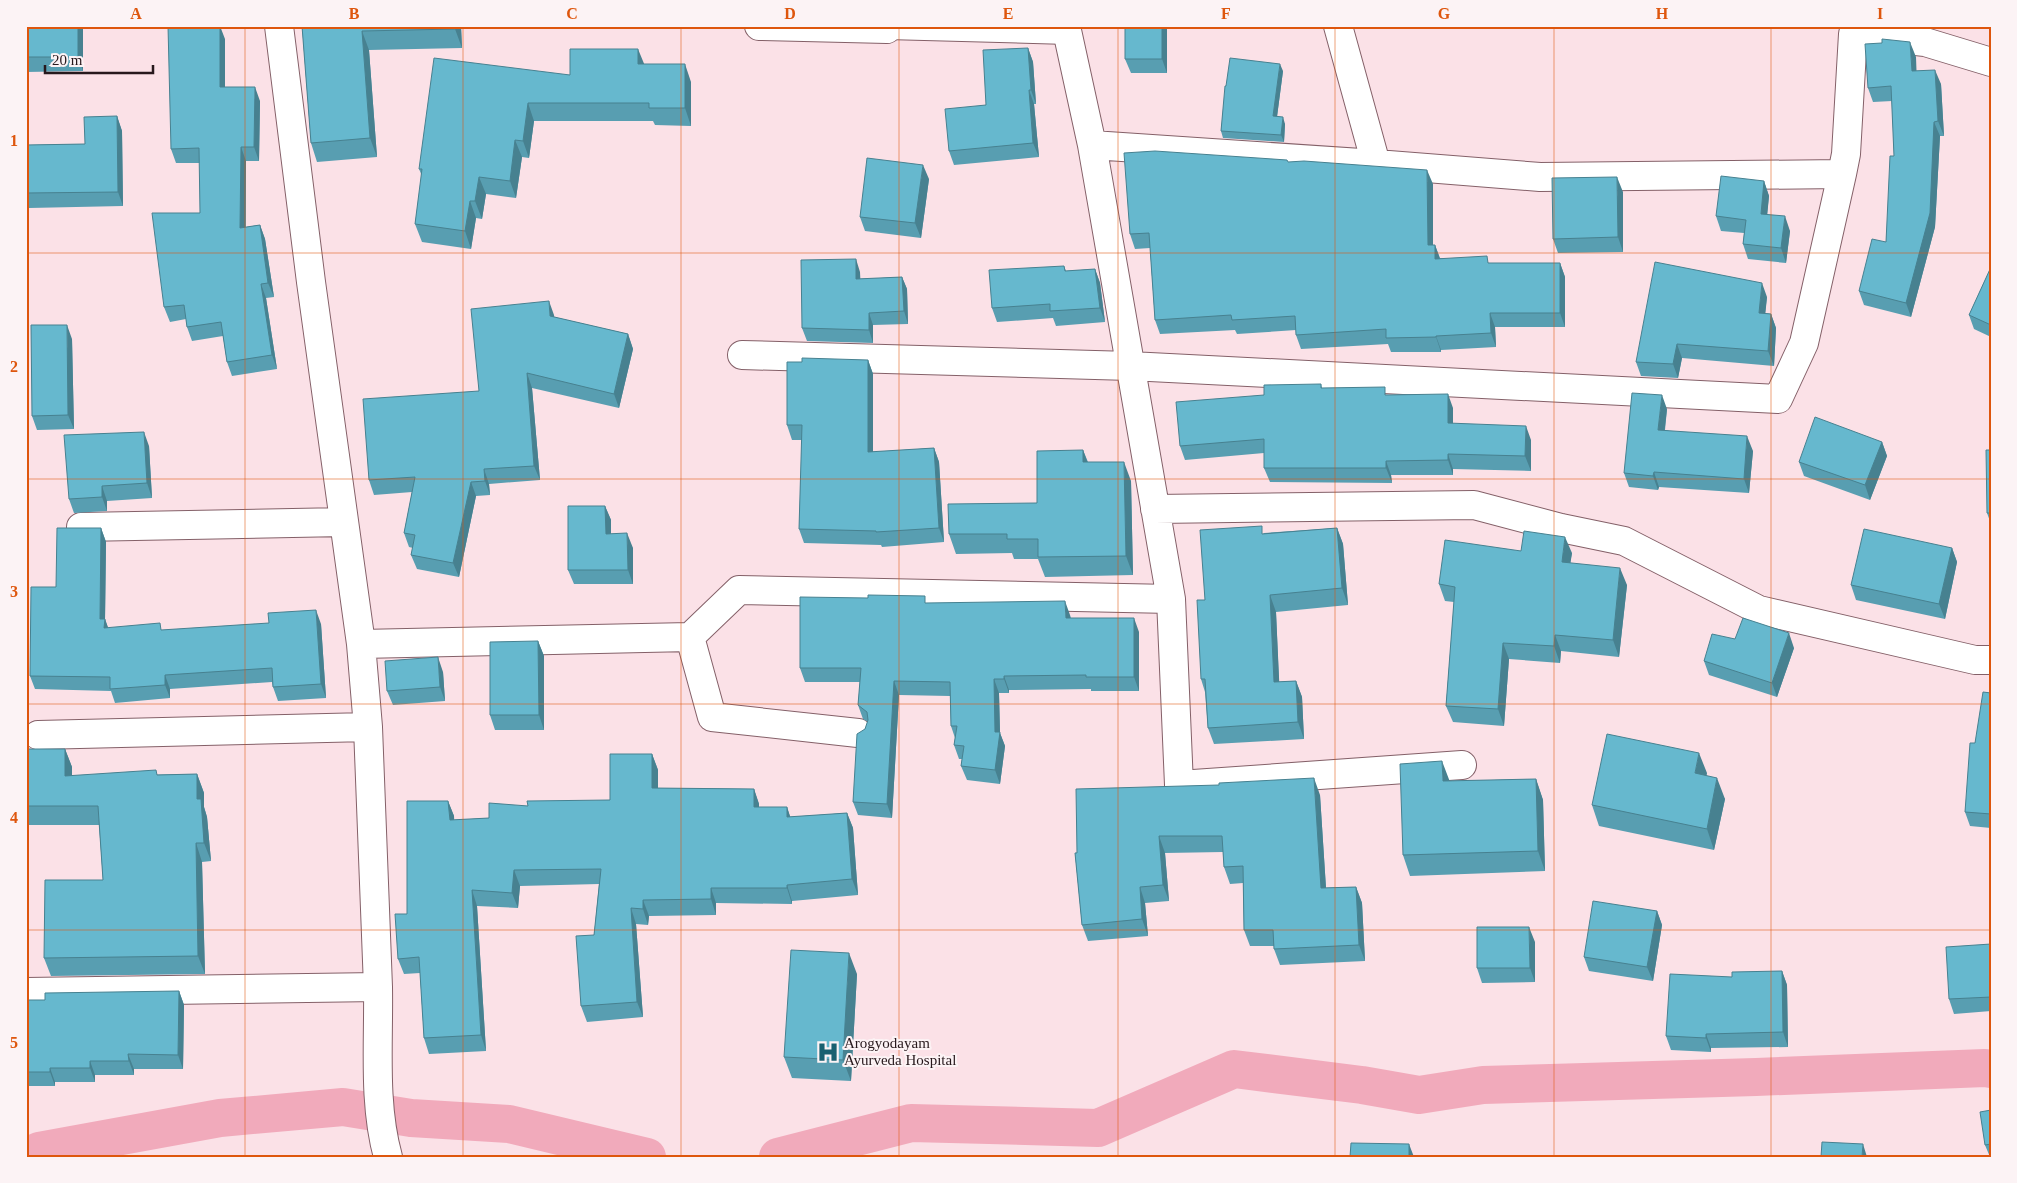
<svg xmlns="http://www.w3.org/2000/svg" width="2017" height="1183" font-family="'Times New Roman',serif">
<rect width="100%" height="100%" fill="#fbe1e7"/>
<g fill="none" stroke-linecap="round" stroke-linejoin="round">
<path stroke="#f1aabb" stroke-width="38" d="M 27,1157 L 39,1151 L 220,1118 L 343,1107 L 411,1118 L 509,1124 L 647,1157
M 778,1157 L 911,1123 L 1098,1128 L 1234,1069 L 1362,1085 L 1419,1095 L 1483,1085 L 1756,1077 L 1985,1068 L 1991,1069"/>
<g stroke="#846068" stroke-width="22">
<path id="service" d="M 887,29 L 1068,34"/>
</g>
<g stroke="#846068" stroke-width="30">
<path id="minor" d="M 759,26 L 887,29
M 1066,26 L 1092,145 L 1171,599 L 1179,785 L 1462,765
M 1338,26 L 1376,164
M 1092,145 L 1376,164 L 1540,177 L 1842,174 L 1846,154 L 1853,34 L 1925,42 L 1991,62
M 742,355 L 1130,366 L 1778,399 L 1804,343 L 1842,174
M 1155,509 L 1474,505 L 1561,528 L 1624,541 L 1759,610 L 1975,660 L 1991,660
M 81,527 L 344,522
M 690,637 L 712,717 L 858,733
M 361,644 L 690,637 L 739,590 L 1171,599
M 38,735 L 368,727
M 378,987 C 379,1043 373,1103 388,1157
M 26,992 L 378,987 L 368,727 L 361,644 L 311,282 L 279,26"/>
</g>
<use href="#service" stroke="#fff" stroke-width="20"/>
<use href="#minor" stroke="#fff" stroke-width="28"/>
</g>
<path fill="#589eb1" d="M 26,26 L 83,26 L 83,71 L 26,72 Z
M 302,26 L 461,26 L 462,48 L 369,50 L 377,157 L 317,162 L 311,143 Z
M 1125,26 L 1167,26 L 1167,73 L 1131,73 L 1125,59 Z
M 225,39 L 225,87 L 260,101 L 259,161 L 246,161 L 246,227 L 260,225 L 265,239 L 274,297 L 266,298 L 277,369 L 232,376 L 227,362 L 223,336 L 192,341 L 187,327 L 186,319 L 170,322 L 164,307 L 200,213 L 200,163 L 176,163 L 171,149 Z
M 1028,48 L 1033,62 L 1036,104 L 1034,104 L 1039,157 L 954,165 L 949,151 L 986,105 Z
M 1916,57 L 1916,71 L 1941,84 L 1944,136 L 1940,136 L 1935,227 L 1911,317 L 1864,305 L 1859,291 L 1886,242 L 1894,156 L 1892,101 L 1873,102 L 1868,88 Z
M 644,64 L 691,82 L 691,126 L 655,125 L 653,121 L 534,121 L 529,158 L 522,157 L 516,198 L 486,194 L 482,219 L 476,218 L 471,249 L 422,242 L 415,224 L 422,176 L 419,169 L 570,75 Z
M 1283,71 L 1277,117 L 1285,124 L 1284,142 L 1223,138 L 1221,131 L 1226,86 Z
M 117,116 L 122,131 L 123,206 L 29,208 L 29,222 L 26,222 L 26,143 L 27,145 L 85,144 Z
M 1288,162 L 1433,184 L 1433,245 L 1435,245 L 1440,258 L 1490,263 L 1560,263 L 1565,277 L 1565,327 L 1495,327 L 1496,347 L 1441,350 L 1441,352 L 1391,352 L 1388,344 L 1301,349 L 1296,335 L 1296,330 L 1237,334 L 1235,330 L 1160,334 L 1155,320 L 1150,248 L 1135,249 L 1130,234 Z
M 929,179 L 921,238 L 865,231 L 860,217 Z
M 1764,181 L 1769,196 L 1767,214 L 1790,231 L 1786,263 L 1748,259 L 1743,244 L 1744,233 L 1721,231 L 1716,216 Z
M 1623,192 L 1623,252 L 1558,253 L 1553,239 Z
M 1064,266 L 1066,271 L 1095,269 L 1100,283 L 1105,322 L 1056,326 L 1053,318 L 997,322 L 992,308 Z
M 1991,267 L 1991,337 L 1974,329 L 1969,315 Z
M 860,272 L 860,279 L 902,277 L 907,289 L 908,324 L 873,325 L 873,343 L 807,341 L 802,328 Z
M 1767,297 L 1765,313 L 1771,314 L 1776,328 L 1774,366 L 1682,358 L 1678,378 L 1641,376 L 1636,362 Z
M 554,315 L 554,317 L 628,334 L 633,349 L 619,408 L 532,388 L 540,480 L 489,484 L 490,495 L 476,496 L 459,577 L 417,569 L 411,555 L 413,548 L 409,547 L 404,533 L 412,492 L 374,495 L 369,480 L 479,391 Z
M 72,339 L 74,429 L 37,430 L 32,416 Z
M 868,360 L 873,374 L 873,452 L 934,448 L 939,462 L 944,542 L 882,547 L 881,545 L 804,543 L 799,529 L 802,440 L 792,440 L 787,425 Z
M 1321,384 L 1322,388 L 1388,395 L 1453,408 L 1453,424 L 1531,440 L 1531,471 L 1453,469 L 1453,475 L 1391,475 L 1392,483 L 1270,482 L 1264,468 L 1264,453 L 1185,460 L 1180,446 L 1264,395 Z
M 1667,409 L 1665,430 L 1753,451 L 1749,493 L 1659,487 L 1658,490 L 1629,487 L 1624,473 Z
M 1882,442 L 1887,456 L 1870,500 L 1804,476 L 1799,462 Z
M 149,446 L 152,498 L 107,501 L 107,511 L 74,513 L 69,499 Z
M 1083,450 L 1088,462 L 1131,481 L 1133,575 L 1045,577 L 1038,559 L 1014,559 L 1012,553 L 956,554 L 949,534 L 1037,503 Z
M 1991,450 L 1991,524 L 1987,513 Z
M 605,506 L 611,520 L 611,534 L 633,548 L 633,584 L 574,584 L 568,570 Z
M 101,528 L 106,542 L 105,619 L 108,628 L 163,630 L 321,624 L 326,698 L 278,701 L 273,687 L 272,682 L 170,689 L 170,698 L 115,703 L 111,691 L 35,689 L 30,676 L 56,587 Z
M 1337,528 L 1343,544 L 1348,605 L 1276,612 L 1279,682 L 1296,681 L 1302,697 L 1304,739 L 1214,744 L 1208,728 L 1205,692 L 1201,679 L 1205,600 L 1264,533 Z
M 1952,548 L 1957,562 L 1945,619 L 1856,600 L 1851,585 Z
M 1521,551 L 1572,553 L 1570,563 L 1627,585 L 1619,657 L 1561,651 L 1560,663 L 1509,659 L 1504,726 L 1453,722 L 1446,706 L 1454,602 L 1445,601 L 1439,584 Z
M 927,603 L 1070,615 L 1071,618 L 1139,632 L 1139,691 L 1091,691 L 1091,689 L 1009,690 L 1009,693 L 999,693 L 1000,733 L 1005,746 L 1000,784 L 967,780 L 961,766 L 962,759 L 959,759 L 954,745 L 955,738 L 951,726 L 950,696 L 899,695 L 892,818 L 858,815 L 853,802 L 865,729 L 868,722 L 863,719 L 858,705 L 860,682 L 805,682 L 800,668 Z
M 1735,639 L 1794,648 L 1777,697 L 1709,675 L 1704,661 Z
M 538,641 L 544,656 L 544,730 L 495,730 L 490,715 Z
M 443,672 L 445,701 L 393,705 L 387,691 Z
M 1991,693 L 1991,828 L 1970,826 L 1965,812 L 1975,743 Z
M 26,749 L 65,749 L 72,767 L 72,776 L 197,774 L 204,793 L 204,807 L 207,817 L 211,861 L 202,862 L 205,974 L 51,976 L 44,958 L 103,880 L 99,825 L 26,825 Z
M 652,754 L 658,770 L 658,788 L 754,789 L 759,804 L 759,807 L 787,807 L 790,817 L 847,813 L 853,828 L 858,895 L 792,901 L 792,904 L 716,903 L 716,915 L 649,916 L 648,925 L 636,924 L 643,1017 L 587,1022 L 581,1006 L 594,935 L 599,884 L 520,886 L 518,908 L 477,906 L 486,1051 L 429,1054 L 424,1038 L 420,973 L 404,974 L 398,959 L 407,914 L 448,801 L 454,816 L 454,820 L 489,818 L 528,806 L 610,800 Z
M 1707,773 L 1706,776 L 1725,799 L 1714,850 L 1599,826 L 1592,805 Z
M 1536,779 L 1543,800 L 1545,871 L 1410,876 L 1403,855 L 1450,781 Z
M 1320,795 L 1326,888 L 1356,887 L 1362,903 L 1365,961 L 1280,965 L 1274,949 L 1274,946 L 1250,946 L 1244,930 L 1243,883 L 1230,884 L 1224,867 L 1223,852 L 1165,853 L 1169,901 L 1145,903 L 1148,936 L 1088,941 L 1082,925 L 1075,853 Z
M 1657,911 L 1662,925 L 1653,981 L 1589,971 L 1584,957 Z
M 1535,942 L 1535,982 L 1482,983 L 1477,968 Z
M 1991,944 L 1991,1011 L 1954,1014 L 1949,999 Z
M 1782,971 L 1787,985 L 1788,1047 L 1711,1048 L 1711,1052 L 1671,1050 L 1666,1036 L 1732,977 Z
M 857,974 L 851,1081 L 792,1078 L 784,1057 Z
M 179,991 L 184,1005 L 183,1069 L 134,1069 L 134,1075 L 95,1075 L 95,1082 L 55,1082 L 55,1086 L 26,1086 L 26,1000 L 45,1000 Z
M 1991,1110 L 1991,1157 L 1990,1157 L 1985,1145 Z"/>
<path fill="#478190" d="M 78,26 L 83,26 L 83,71 L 78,57 Z
M 220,26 L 225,39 L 225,101 L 220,87 Z
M 455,26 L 461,26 L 462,48 L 455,29 Z
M 1162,26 L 1167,26 L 1167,73 L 1162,59 Z
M 362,31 L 369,50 L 377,157 L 370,138 Z
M 1910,42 L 1916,57 L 1917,85 L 1912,71 Z
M 1028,48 L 1033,62 L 1036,104 L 1031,90 Z
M 638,49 L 645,66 L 638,64 Z
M 685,64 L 691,82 L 691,126 L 685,108 Z
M 1280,64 L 1283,71 L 1276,124 L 1273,116 Z
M 1935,70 L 1941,84 L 1944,136 L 1938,121 Z
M 255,87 L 260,101 L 259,161 L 254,147 Z
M 1029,90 L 1034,104 L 1039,157 L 1033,143 Z
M 528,103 L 534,121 L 529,158 L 523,141 Z
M 117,116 L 122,131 L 123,206 L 118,192 Z
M 1283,117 L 1285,124 L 1284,142 L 1281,135 Z
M 1934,122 L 1940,136 L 1935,227 L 1911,317 L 1906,303 Z
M 515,140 L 522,157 L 516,198 L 510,181 Z
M 241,147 L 246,161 L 245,242 L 240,228 Z
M 923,165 L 929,179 L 921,238 L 915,223 Z
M 1427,170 L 1433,184 L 1433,259 L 1428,245 Z
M 479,177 L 486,194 L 482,219 L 475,201 Z
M 1617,177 L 1623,192 L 1623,252 L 1618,237 Z
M 1764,181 L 1769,196 L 1766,228 L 1761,214 Z
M 26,201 L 29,208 L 29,222 L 26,215 Z
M 470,201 L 476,218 L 471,249 L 465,231 Z
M 1785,216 L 1790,231 L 1786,263 L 1781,248 Z
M 260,225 L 265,239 L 274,297 L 268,283 Z
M 1435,245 L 1440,259 L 1435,259 Z
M 856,259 L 860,272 L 861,292 L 856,279 Z
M 1560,263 L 1565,277 L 1565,327 L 1560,313 Z
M 1095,269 L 1100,283 L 1105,322 L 1100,308 Z
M 902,277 L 907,289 L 908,324 L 904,311 Z
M 1762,283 L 1767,297 L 1764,327 L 1759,313 Z
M 261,284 L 266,298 L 277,369 L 272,355 Z
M 549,301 L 554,315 L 556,330 L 550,316 Z
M 869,313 L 873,325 L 873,343 L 869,330 Z
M 1490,313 L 1495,327 L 1496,347 L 1491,333 Z
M 1771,314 L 1776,328 L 1774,366 L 1768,351 Z
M 67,325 L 72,339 L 74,429 L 68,415 Z
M 628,334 L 633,349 L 619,408 L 614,394 Z
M 1436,336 L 1441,350 L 1441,352 L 1436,337 Z
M 1677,344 L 1682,358 L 1678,378 L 1673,364 Z
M 868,360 L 873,374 L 873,467 L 868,452 Z
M 527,373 L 532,388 L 540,480 L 534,466 Z
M 1448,394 L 1453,408 L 1453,438 L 1448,423 Z
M 1662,395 L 1667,409 L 1663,444 L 1658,430 Z
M 1526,426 L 1531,440 L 1531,471 L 1525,456 Z
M 144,432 L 149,446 L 152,498 L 147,483 Z
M 1747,436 L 1753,451 L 1749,493 L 1744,479 Z
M 1882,442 L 1887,456 L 1870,500 L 1865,485 Z
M 934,448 L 939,462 L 944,542 L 939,528 Z
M 1083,450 L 1090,469 L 1083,462 Z
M 1448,454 L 1453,469 L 1453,475 L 1448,460 Z
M 1386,461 L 1391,475 L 1392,483 L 1386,468 Z
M 1124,462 L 1131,481 L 1133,575 L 1126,556 Z
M 484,469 L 489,484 L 490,495 L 485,481 Z
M 1654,472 L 1659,487 L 1658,490 L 1653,476 Z
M 471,482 L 476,496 L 459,577 L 453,563 Z
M 102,486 L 107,501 L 107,511 L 102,497 Z
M 605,506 L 611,520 L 611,548 L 606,534 Z
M 101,528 L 106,542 L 105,621 L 105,619 L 110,633 L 109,642 L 100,619 Z
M 1337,528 L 1343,544 L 1348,605 L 1342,588 Z
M 627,533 L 633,548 L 633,584 L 628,570 Z
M 1565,537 L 1572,553 L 1568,579 L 1562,562 Z
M 1952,548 L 1957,562 L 1945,619 L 1939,604 Z
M 1620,568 L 1627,585 L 1619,657 L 1613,640 Z
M 1270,595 L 1276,612 L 1280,699 L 1274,682 Z
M 1065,601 L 1070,615 L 1071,632 L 1066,618 Z
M 316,610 L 321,624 L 326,698 L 321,684 Z
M 1134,618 L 1139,632 L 1139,691 L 1134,677 Z
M 1789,633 L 1794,648 L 1777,697 L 1772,683 Z
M 1555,635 L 1561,651 L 1560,663 L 1554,646 Z
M 538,641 L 544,656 L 544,730 L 539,715 Z
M 1503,643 L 1509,659 L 1504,726 L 1498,709 Z
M 438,657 L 443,672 L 445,701 L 440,687 Z
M 165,675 L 170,689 L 170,698 L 165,685 Z
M 1004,676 L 1009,690 L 1009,693 L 1004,679 Z
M 994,679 L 999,693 L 1000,733 L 1005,746 L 1000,784 L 995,770 Z
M 894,681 L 899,695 L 892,818 L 887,804 Z
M 1296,681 L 1302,697 L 1304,739 L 1298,722 Z
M 65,749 L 72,767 L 72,795 L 65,776 Z
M 1699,753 L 1707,773 L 1702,794 L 1695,773 Z
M 652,754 L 658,770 L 658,804 L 652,788 Z
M 1442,761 L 1450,782 L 1443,781 Z
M 197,774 L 204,793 L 204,807 L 207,817 L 211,861 L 204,843 L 197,799 Z
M 1314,778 L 1320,795 L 1327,904 L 1321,888 Z
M 1717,778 L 1725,799 L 1714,850 L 1707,829 Z
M 1536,779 L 1543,800 L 1545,871 L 1538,851 Z
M 754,789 L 759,804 L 759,822 L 754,807 Z
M 448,801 L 454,816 L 455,835 L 450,820 Z
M 787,807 L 792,822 L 787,817 Z
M 847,813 L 853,828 L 858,895 L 852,879 Z
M 1159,836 L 1165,853 L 1169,901 L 1163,885 Z
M 196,843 L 202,862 L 205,974 L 198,956 Z
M 514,870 L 520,886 L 518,908 L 512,893 Z
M 787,885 L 792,901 L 792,904 L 787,888 Z
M 1140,887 L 1145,903 L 1148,936 L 1142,919 Z
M 1356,887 L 1362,903 L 1365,961 L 1359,945 Z
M 711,888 L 716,903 L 716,915 L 711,899 Z
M 472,890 L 477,906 L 486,1051 L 481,1035 Z
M 643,900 L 649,916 L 648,925 L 643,909 Z
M 631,908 L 636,924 L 643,1017 L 637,1002 Z
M 1657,911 L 1662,925 L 1653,981 L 1647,967 Z
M 1529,927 L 1535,942 L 1535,982 L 1530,968 Z
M 849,953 L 857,974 L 851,1081 L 843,1060 Z
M 1782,971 L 1787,985 L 1788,1047 L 1783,1032 Z
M 179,991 L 184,1005 L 183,1069 L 178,1055 Z
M 1706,1034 L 1711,1048 L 1711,1052 L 1706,1038 Z
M 128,1054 L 134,1069 L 134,1075 L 129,1061 Z
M 90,1061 L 95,1075 L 95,1082 L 90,1068 Z
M 50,1068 L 55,1082 L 55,1086 L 50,1072 Z
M 1409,1144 L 1414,1157 L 1409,1157 Z
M 1863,1144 L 1867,1157 L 1862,1157 Z"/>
<path fill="#66b8ce" stroke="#478190" d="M 26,26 L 78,26 L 78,57 L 26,57 Z
M 168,26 L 220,26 L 220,87 L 255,87 L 254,147 L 241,147 L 240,228 L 260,225 L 268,283 L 261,284 L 272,355 L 227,362 L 221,322 L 187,327 L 184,305 L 164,307 L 152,213 L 200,213 L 199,148 L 171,149 Z
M 302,26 L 455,26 L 455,29 L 362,31 L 370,138 L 311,143 Z
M 1125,26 L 1162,26 L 1162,59 L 1125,59 Z
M 1882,39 L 1910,42 L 1912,71 L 1935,70 L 1938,121 L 1934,122 L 1930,213 L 1906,303 L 1859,291 L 1872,239 L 1886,242 L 1890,156 L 1894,156 L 1891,86 L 1868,88 L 1865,44 L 1882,43 Z
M 1028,48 L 1031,90 L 1029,90 L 1033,143 L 949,151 L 945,109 L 986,105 L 983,50 Z
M 570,49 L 638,49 L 638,64 L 685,64 L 685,108 L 649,108 L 649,103 L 528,103 L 523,141 L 515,140 L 510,181 L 479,177 L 475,201 L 470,201 L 465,231 L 415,224 L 422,169 L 419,169 L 434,58 L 570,75 Z
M 1230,58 L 1280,64 L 1273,116 L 1283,117 L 1281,135 L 1221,131 L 1225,86 L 1226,86 Z
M 117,116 L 118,192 L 26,193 L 26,145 L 85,144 L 84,117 Z
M 1155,151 L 1287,160 L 1288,162 L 1304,161 L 1427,170 L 1428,245 L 1435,245 L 1435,259 L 1487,256 L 1488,263 L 1560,263 L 1560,313 L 1490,313 L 1491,333 L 1436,336 L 1436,337 L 1386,338 L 1386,329 L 1296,335 L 1295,316 L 1232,320 L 1231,315 L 1155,320 L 1149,233 L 1130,234 L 1124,153 Z
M 867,158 L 923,165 L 915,223 L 860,217 Z
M 1721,176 L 1764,181 L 1761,214 L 1785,216 L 1781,248 L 1743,244 L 1746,220 L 1716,216 Z
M 1617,177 L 1618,237 L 1553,239 L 1552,178 Z
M 856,259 L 856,279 L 902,277 L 904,311 L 869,313 L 869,330 L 802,328 L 801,260 Z
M 1655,262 L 1762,283 L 1759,313 L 1771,314 L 1768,351 L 1677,344 L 1673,364 L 1636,362 Z
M 1064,266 L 1065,271 L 1095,269 L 1100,308 L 1050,311 L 1050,304 L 992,308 L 989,270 Z
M 1991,267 L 1991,325 L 1969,315 Z
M 549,301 L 550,316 L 628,334 L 614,394 L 527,373 L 534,466 L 484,469 L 485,481 L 471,482 L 453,563 L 411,555 L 415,535 L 404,533 L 415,477 L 369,480 L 363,399 L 479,391 L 471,309 Z
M 31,325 L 67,325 L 68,415 L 32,416 Z
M 802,358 L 868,360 L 868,452 L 934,448 L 939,528 L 876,532 L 876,531 L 799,529 L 802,425 L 787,425 L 787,362 L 802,362 Z
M 1321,384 L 1321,388 L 1385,387 L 1385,395 L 1448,394 L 1448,423 L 1526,426 L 1525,456 L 1448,454 L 1448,460 L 1386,461 L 1386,468 L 1264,468 L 1264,439 L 1180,446 L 1176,402 L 1264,395 L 1264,385 Z
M 1632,393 L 1662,395 L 1658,430 L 1747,436 L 1744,479 L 1654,472 L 1653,476 L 1624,473 Z
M 1815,417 L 1882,442 L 1865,485 L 1799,462 Z
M 144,432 L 147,483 L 102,486 L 102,497 L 69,499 L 64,435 Z
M 1083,450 L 1083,462 L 1124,462 L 1126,556 L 1038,557 L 1038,539 L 1007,539 L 1007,534 L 949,534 L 948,504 L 1037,503 L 1037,451 Z
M 1986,450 L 1991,450 L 1991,513 L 1987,513 Z
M 568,506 L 605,506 L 606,534 L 627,533 L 628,570 L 568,570 Z
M 1262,526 L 1262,534 L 1337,528 L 1342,588 L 1270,595 L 1274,682 L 1296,681 L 1298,722 L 1208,728 L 1205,679 L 1201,679 L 1197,600 L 1205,600 L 1200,530 Z
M 57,528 L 101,528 L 100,619 L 105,619 L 104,628 L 160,623 L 161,630 L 269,623 L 268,613 L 316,610 L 321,684 L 273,687 L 272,668 L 165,675 L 165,685 L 110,689 L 110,677 L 30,676 L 31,587 L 56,587 Z
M 1864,529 L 1952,548 L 1939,604 L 1851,585 Z
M 1524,531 L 1565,537 L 1562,562 L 1620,568 L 1613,640 L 1555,635 L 1554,646 L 1503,643 L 1498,709 L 1446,706 L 1455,587 L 1439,584 L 1445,540 L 1521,551 Z
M 868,595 L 925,596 L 925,603 L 1065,601 L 1066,618 L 1134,618 L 1134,677 L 1086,677 L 1086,675 L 1004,676 L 1004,679 L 994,679 L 995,732 L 1000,732 L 995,770 L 961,766 L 964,746 L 954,745 L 957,726 L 951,726 L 950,682 L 894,681 L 887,804 L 853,802 L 857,734 L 865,729 L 868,720 L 867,712 L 858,705 L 861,668 L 800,668 L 800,597 L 868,598 Z
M 1743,618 L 1789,633 L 1772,683 L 1704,661 L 1712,634 L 1735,639 Z
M 538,641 L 539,715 L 490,715 L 490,642 Z
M 438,657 L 440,687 L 387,691 L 385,661 Z
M 1983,692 L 1991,693 L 1991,814 L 1965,812 L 1970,743 L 1975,743 Z
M 1607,734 L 1699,753 L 1695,773 L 1717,778 L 1707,829 L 1592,805 Z
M 26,749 L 65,749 L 65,776 L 156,770 L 157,775 L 197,774 L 197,799 L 201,799 L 204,843 L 196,843 L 198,956 L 44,958 L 45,880 L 103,880 L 98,806 L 26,806 Z
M 610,754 L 652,754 L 652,788 L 754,789 L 754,807 L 787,807 L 787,817 L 847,813 L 852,879 L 787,885 L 787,888 L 711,888 L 711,899 L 643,900 L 643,909 L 631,908 L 637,1002 L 581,1006 L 576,936 L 594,935 L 601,869 L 514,870 L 512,893 L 472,890 L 481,1035 L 424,1038 L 419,957 L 398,959 L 395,914 L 407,914 L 407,801 L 448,801 L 450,820 L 489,818 L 489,803 L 528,806 L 527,801 L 610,800 Z
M 1442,761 L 1443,781 L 1536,779 L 1538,851 L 1403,855 L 1400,764 Z
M 1314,778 L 1321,888 L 1356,887 L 1359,945 L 1274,949 L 1273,930 L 1244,930 L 1243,866 L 1224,867 L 1222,836 L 1159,836 L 1163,885 L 1140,887 L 1142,919 L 1082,925 L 1075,853 L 1077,853 L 1076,789 L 1219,785 L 1219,783 Z
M 1593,901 L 1657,911 L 1647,967 L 1584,957 Z
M 1477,927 L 1529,927 L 1530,968 L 1477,968 Z
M 1991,944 L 1991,997 L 1949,999 L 1946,947 Z
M 791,950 L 849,953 L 843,1060 L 784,1057 Z
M 1782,971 L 1783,1032 L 1706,1034 L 1706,1038 L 1666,1036 L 1670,974 L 1732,977 L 1732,972 Z
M 179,991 L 178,1055 L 128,1054 L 129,1061 L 90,1061 L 90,1068 L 50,1068 L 50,1072 L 26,1072 L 26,1000 L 45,1000 L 45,993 Z
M 1991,1110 L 1991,1144 L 1985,1145 L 1980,1112 Z
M 1822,1142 L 1863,1144 L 1862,1157 L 1821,1157 Z
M 1351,1143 L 1409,1144 L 1409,1157 L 1350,1157 Z"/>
<path fill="none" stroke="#de560d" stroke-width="1" stroke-opacity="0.55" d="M 245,26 L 245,1157M 463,26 L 463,1157M 681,26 L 681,1157M 899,26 L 899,1157M 1118,26 L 1118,1157M 1335,26 L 1335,1157M 1554,26 L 1554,1157M 1771,26 L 1771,1157M 26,253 L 1991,253M 26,479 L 1991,479M 26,704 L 1991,704M 26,930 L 1991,930"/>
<defs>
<g id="hospital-bare" transform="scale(1.725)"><path d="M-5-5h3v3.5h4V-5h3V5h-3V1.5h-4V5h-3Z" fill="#196070" stroke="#fcf3f5" stroke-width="2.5" paint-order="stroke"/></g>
</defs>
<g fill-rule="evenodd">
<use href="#hospital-bare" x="828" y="1052"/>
</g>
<g text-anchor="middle" stroke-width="4" stroke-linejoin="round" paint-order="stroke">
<g font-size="15" fill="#27181c" stroke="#fcf3f5" text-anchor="start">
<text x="844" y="1048">Arogyodayam<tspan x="844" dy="17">Ayurveda Hospital</tspan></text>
</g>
</g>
<rect width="2017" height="1183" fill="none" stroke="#fcf3f5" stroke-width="55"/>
<path d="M45 65v8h108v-8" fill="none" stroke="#27181c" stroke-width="2.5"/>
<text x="52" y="65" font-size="15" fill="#27181c" stroke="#fcf3f5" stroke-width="4" paint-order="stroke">20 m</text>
<rect x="28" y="28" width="1962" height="1128" fill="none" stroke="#de560d" stroke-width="2"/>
<g font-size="16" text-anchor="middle" font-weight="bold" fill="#de560d">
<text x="136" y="19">A</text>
<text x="354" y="19">B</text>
<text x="572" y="19">C</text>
<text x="790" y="19">D</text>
<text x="1008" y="19">E</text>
<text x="1226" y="19">F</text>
<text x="1444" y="19">G</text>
<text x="1662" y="19">H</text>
<text x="1880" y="19">I</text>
<text x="14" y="146">1</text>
<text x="14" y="372">2</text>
<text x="14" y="597">3</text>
<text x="14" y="823">4</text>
<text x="14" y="1048">5</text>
</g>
</svg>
